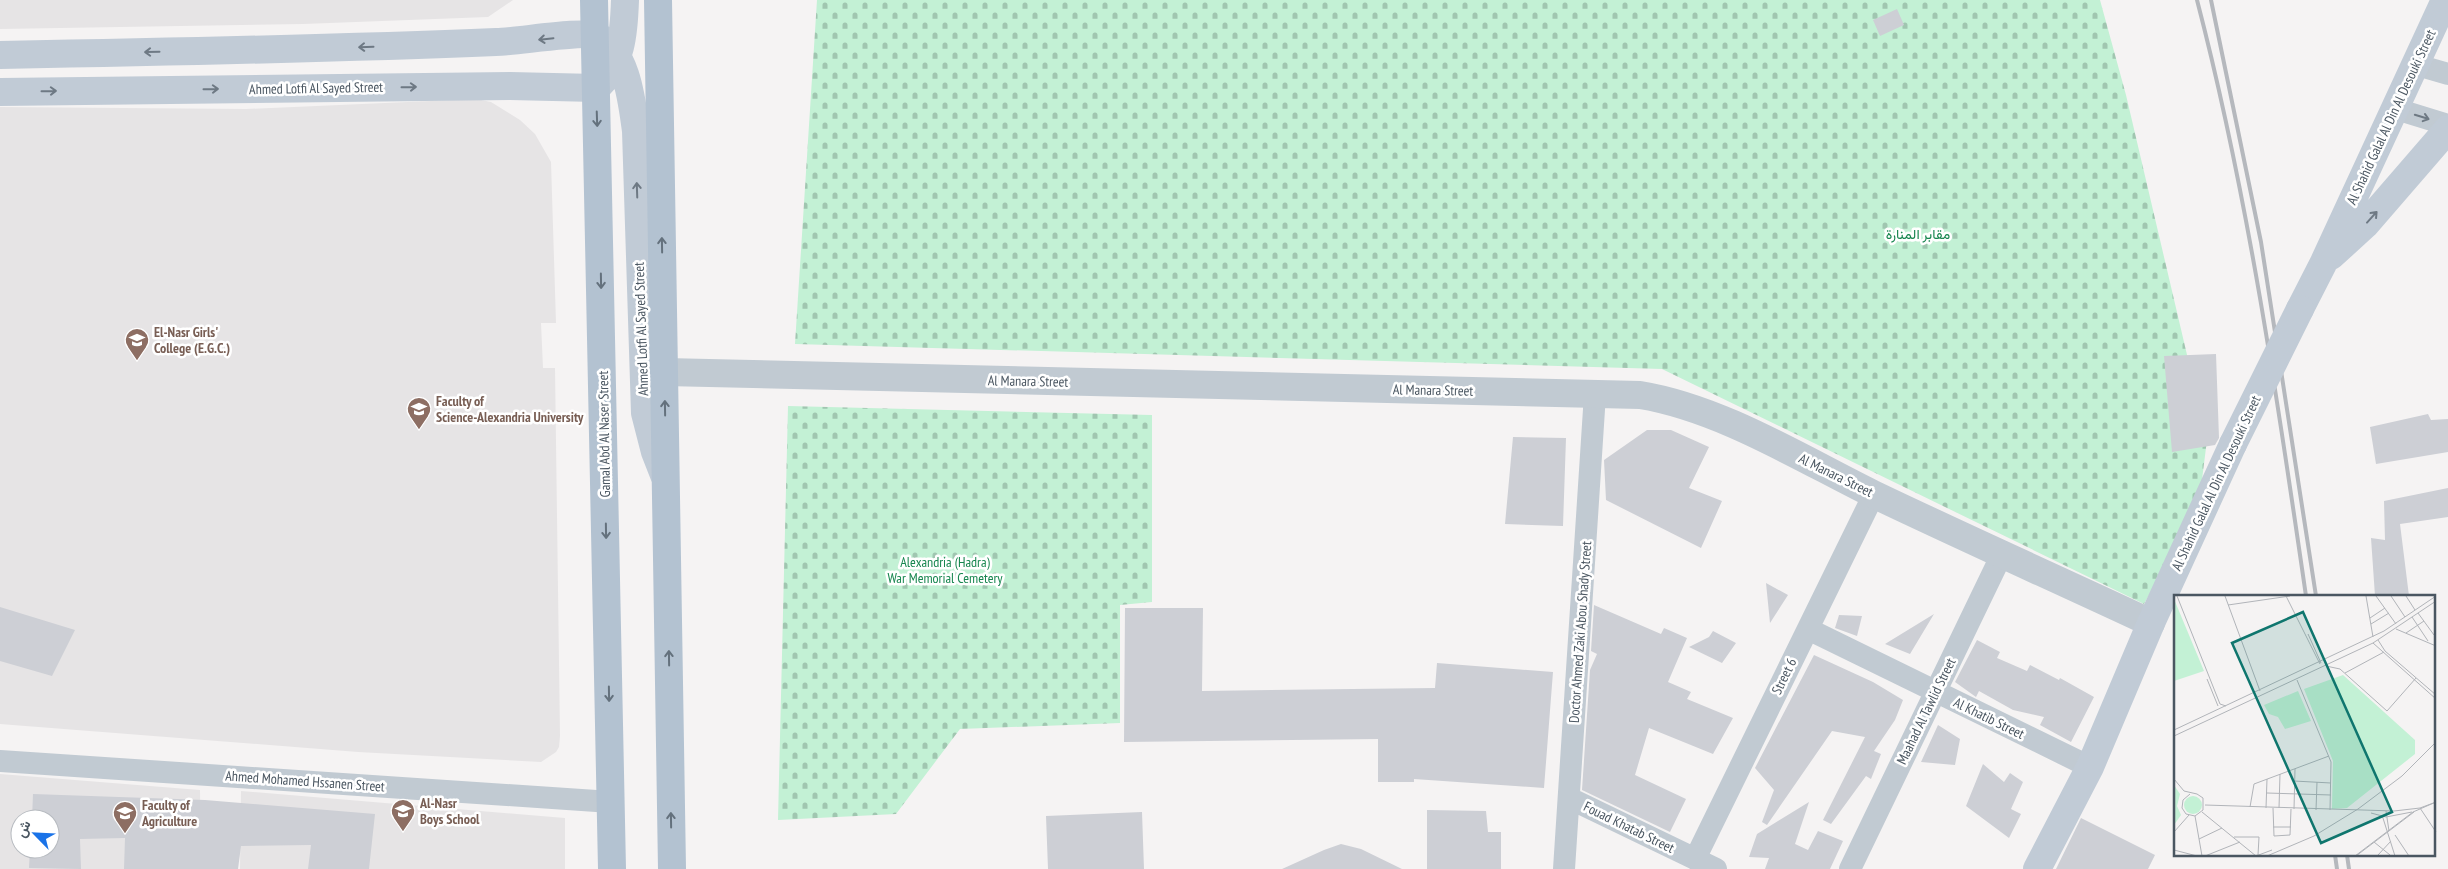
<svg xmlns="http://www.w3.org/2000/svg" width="2448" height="869" font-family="'PT Sans Narrow',Vazirmatn,sans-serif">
<defs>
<pattern id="cemetery-stones" width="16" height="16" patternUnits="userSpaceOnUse" patternTransform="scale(1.25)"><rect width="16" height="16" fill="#c3f1d5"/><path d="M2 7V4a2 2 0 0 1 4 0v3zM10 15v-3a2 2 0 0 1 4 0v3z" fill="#a0c6b0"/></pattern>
</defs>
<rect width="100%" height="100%" fill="#f5f3f3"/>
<path fill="#e6e4e5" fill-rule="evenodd" d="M 0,0 L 513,0 L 488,17 L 303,24 L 0,29 Z
M 476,99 L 491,102 L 520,120 L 535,134 L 551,162 L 556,323 L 541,323 L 543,368 L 555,368 L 560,736 L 559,747 L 556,752 L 541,762 L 358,752 L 0,724 L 0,107 L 246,109 Z
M 0,774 L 200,790 L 201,869 L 0,869 ZM 20,819 L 50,819 L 50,849 L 20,849 Z
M 241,791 L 565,818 L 565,869 L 240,869 Z"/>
<path fill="url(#cemetery-stones)" d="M 817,0 L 2100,0 L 2126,95 L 2207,440 L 2199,503 L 2144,604 L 1662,369 L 795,344 Z
M 788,406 L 1152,415 L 1152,602 L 1120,605 L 1120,723 L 960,729 L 896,814 L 778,820 Z"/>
<path fill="#cdcfd5" d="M 1897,9 L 1904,25 L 1880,36 L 1873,20 Z
M 2216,354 L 2219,438 L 2215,445 L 2172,452 L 2164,356 Z
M 2428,414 L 2431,420 L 2448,419 L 2448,452 L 2376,464 L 2370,427 Z
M 1647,430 L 1671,430 L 1709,447 L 1689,488 L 1722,501 L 1701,548 L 1606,500 L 1604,460 Z
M 1513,437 L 1566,438 L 1563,526 L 1505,524 Z
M 2448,488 L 2448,517 L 2400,524 L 2409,596 L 2375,596 L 2371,538 L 2385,540 L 2384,501 Z
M 1766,583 L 1788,595 L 1770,623 Z
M 1594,605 L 1661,634 L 1664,628 L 1687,638 L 1668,682 L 1691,692 L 1687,699 L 1733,718 L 1713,754 L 1649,728 L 1635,775 L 1686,799 L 1670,832 L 1582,790 L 1590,670 L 1597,654 L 1591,651 Z
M 0,607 L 75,630 L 52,676 L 0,661 Z
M 1125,608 L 1203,608 L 1202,691 L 1435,688 L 1437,663 L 1553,672 L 1544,788 L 1414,779 L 1414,782 L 1378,782 L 1378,739 L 1124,742 Z
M 1934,614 L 1910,654 L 1885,644 Z
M 1839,615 L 1862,616 L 1857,636 L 1835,628 Z
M 1713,631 L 1736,643 L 1722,663 L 1689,647 L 1709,637 Z
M 1977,640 L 2000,652 L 1997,658 L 2027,671 L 2030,665 L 2059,680 L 2060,678 L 2094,697 L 2071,742 L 2040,725 L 2044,717 L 2013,710 L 1979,691 L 1976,697 L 1955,682 Z
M 1814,655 L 1873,682 L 1903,700 L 1895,720 L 1874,751 L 1881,754 L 1871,779 L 1866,776 L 1831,824 L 1823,820 L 1865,737 L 1832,731 L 1767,825 L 1762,822 L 1774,790 L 1755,768 Z
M 1938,725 L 1960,739 L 1955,765 L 1921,762 Z
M 1983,764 L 2004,782 L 2010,773 L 2023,782 L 2011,809 L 2021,814 L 2009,838 L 1966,806 Z
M 33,794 L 205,800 L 375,814 L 369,869 L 308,869 L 311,845 L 241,846 L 238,869 L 124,869 L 125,838 L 80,839 L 81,869 L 29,868 L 30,849 L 50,849 L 50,819 L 32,819 Z
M 1809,802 L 1795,844 L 1808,850 L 1818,831 L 1843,841 L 1830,869 L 1765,869 L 1769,858 L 1749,857 L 1757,834 Z
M 1427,810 L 1486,811 L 1488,832 L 1501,832 L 1501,869 L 1427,869 Z
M 1142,812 L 1144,869 L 1048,869 L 1046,816 Z
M 2081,818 L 2155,855 L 2148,869 L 2056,869 Z
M 1341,844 L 1361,849 L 1402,869 L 1282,869 L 1324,850 Z"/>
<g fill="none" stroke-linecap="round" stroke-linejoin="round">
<path stroke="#c1cad2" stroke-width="22" d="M 2417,65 L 2448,74
M 2396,109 L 2448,125
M 1808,629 L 2090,767
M 0,761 L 611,802
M 1569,798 L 1716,869
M 1695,859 L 1874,494
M 1564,869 L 1595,394
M 1850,869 L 2002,554"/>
<path stroke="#c1cad2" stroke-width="28" d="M 665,372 L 1640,395 C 1720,408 1800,458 1873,494 C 1965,538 2059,580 2151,623"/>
<path stroke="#c1cbd6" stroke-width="28" d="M 0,55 C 165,52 330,49 496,42 C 515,42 585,30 597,36 C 627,51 632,102 636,131 L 645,413 L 655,452 L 664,475
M 0,92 L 510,86 L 596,88 C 622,66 624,31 625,0
M 2331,256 L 2365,225 L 2448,129
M 2300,309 L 2324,262 L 2445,0
M 2037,869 L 2090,767 L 2151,623 L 2233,444"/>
<path stroke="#b3c2d1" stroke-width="28" d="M 594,0 L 612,869
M 658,0 L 672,869"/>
<path stroke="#b5b8bd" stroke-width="4" d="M 2197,0 C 2248,196 2277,396 2306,596
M 2211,0 L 2261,242 L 2316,596
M 2335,855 L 2337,869
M 2347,855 L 2349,869"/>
<path stroke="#c1cbd6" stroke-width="28" d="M 2233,444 L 2300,309"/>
</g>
<defs><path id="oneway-shaft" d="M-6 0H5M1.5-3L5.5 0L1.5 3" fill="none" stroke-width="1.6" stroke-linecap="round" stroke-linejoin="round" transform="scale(1.25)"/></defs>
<g stroke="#6e7984">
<use href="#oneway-shaft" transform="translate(546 39) rotate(174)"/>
<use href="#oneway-shaft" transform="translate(366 47) rotate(178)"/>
<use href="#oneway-shaft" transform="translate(152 52) rotate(179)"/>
<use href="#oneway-shaft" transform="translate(409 87) rotate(-1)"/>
<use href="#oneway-shaft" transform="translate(211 89) rotate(-1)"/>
<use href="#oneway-shaft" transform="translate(49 91) rotate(-1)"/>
<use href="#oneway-shaft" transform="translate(637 190) rotate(-92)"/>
<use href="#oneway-shaft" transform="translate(2372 217) rotate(-48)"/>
</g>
<use stroke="#6e7983" href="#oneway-shaft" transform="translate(2422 117) rotate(17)"/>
<g stroke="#64717d">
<use href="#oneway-shaft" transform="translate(597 119) rotate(88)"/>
<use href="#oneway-shaft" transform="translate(662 245) rotate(-91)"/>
<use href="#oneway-shaft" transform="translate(601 281) rotate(89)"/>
<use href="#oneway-shaft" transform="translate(665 408) rotate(-91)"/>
<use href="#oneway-shaft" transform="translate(606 531) rotate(89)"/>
<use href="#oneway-shaft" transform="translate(669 658) rotate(-91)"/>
<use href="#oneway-shaft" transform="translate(609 694) rotate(89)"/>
<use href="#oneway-shaft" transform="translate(671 820) rotate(-91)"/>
</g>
<defs>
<g id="school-pin" transform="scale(1.25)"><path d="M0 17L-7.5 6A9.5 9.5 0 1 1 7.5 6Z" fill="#8d6e63" stroke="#fff"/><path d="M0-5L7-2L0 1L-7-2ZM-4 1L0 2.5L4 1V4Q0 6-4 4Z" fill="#fff"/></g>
<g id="university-pin" transform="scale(1.25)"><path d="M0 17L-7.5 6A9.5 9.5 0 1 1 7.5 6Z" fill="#8d6e63" stroke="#fff"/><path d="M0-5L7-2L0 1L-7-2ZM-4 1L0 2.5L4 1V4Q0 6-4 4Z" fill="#fff"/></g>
</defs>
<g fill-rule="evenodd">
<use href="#school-pin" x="137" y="340"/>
<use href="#university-pin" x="419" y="409"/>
<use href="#school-pin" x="403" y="811"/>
<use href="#university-pin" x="125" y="813"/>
</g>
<g text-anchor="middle" stroke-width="5" stroke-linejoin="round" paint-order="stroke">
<g font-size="14" fill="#4a5661" stroke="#fff">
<text transform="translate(316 88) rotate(-1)" y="5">Ahmed Lotfi Al Sayed Street</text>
<text transform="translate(2391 117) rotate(-65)" y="5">Al Shahid Galal Al Din Al Desouki Street</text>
<text transform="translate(641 329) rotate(-92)" y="5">Ahmed Lotfi Al Sayed Street</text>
<text transform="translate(1028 381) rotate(1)" y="5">Al Manara Street</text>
<text transform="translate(1433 390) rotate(1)" y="5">Al Manara Street</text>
<text transform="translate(604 434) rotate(-91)" y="5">Gamal Abd Al Naser Street</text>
<text transform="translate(1836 475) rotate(26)" y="5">Al Manara Street</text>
<text transform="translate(2216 483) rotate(-65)" y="5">Al Shahid Galal Al Din Al Desouki Street</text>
<text transform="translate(1580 632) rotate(-86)" y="5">Doctor Ahmed Zaki Abou Shady Street</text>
<text transform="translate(1784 676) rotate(-64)" y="5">Street 6</text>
<text transform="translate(1926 711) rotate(-64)" y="5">Maahad Al Tawlid Street</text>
<text transform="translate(1989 718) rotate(26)" y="5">Al Khatib Street</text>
<text transform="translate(305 781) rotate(4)" y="5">Ahmed Mohamed Hssanen Street</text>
<text transform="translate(1629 827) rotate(26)" y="5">Fouad Khatab Street</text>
</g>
<g font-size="14" fill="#17864f" stroke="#fff">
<text x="1918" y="239">مقابر المنارة</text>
<text x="945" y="567">Alexandria (Hadra)<tspan x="945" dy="16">War Memorial Cemetery</tspan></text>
</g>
<g font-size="14" font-weight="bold" fill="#785e54" stroke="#fff" text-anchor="start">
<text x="154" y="337">El-Nasr Girls'<tspan x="154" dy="16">College (E.G.C.)</tspan></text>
<text x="436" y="406">Faculty of<tspan x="436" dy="16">Science-Alexandria University</tspan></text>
<text x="420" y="808">Al-Nasr<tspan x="420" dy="16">Boys School</tspan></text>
<text x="142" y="810">Faculty of<tspan x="142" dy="16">Agriculture</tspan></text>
</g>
</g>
<g transform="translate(2174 595)">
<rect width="261" height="261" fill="#f5f3f3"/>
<path d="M10 210a9 9 0 1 1 18 0a9 9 0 1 1-18 0Z" fill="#c3f1d5"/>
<path d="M 0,4 L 30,76 L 0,86 ZM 169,80 L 241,145 L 241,159 L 173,213 L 158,214 L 159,166 L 130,94 ZM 124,96 L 137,126 L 111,134 L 104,122 L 95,119 L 90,110 Z" fill="#c3f1d5"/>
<path d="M 0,190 L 6,199 L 3,211 L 7,220 L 0,230 Z" fill="#c3f1d5"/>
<path fill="none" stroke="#b1b4b9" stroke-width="1" d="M 3,1 L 46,109 L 52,111M 51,1 L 86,96M 112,1 L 146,69M 192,1 L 199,42M 202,1 L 222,29M 217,1 L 231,22M 232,1 L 241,15M 54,10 L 116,1M 244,18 L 260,40M 238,22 L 254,46M 196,23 L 211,13M 197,29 L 215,18M 222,34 L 262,51M 232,38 L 250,26M 134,39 L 147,68M 204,45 L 211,56 L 262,100M 199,48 L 262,104M 152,71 L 166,74 L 213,116 L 242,83M 171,78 L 210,57M 33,84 L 44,111M 123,85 L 157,167 L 156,215M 0,135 L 210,36 L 262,1M 0,141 L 199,48 L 262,6M 0,184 L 10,196 L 23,199 L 29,203 L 29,215 L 21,221 L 12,219 L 8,213 L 9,205 L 16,199M 120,186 L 157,188M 93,198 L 157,200M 31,210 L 220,216 L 246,213 L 262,207M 76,212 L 80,189 L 155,161M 92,213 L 93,184M 99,213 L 100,241 L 116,240 L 117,214M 105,213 L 106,179M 246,213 L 262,237M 120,214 L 121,174M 142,215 L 143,187M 212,216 L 215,236M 28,217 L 82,261 L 98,255M 197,218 L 212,222 L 238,217M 208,220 L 221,261M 21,221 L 28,261M 99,232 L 117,232M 0,237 L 15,220M 221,240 L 235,261M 60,242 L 85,242 L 84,260M 25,244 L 48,233M 200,247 L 216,260M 0,255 L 23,261M 204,260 L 217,246M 31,261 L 66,247M 93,261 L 140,241 L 184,214 L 228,181 L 262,147M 181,261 L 239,217 L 262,207M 182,261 L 240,217"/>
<path fill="#0f766e" fill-opacity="0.15" stroke="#0f766e" stroke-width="2.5" d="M 129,17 L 218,217 L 147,248 L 58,48 Z"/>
<rect width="261" height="261" fill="none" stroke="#4a5661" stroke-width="2.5"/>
</g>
<g transform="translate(35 834) rotate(294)"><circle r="24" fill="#ffffff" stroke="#b7bbc0"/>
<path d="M0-4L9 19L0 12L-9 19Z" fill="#1a73e8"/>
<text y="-8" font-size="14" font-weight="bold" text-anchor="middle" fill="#4a5661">ش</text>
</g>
</svg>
